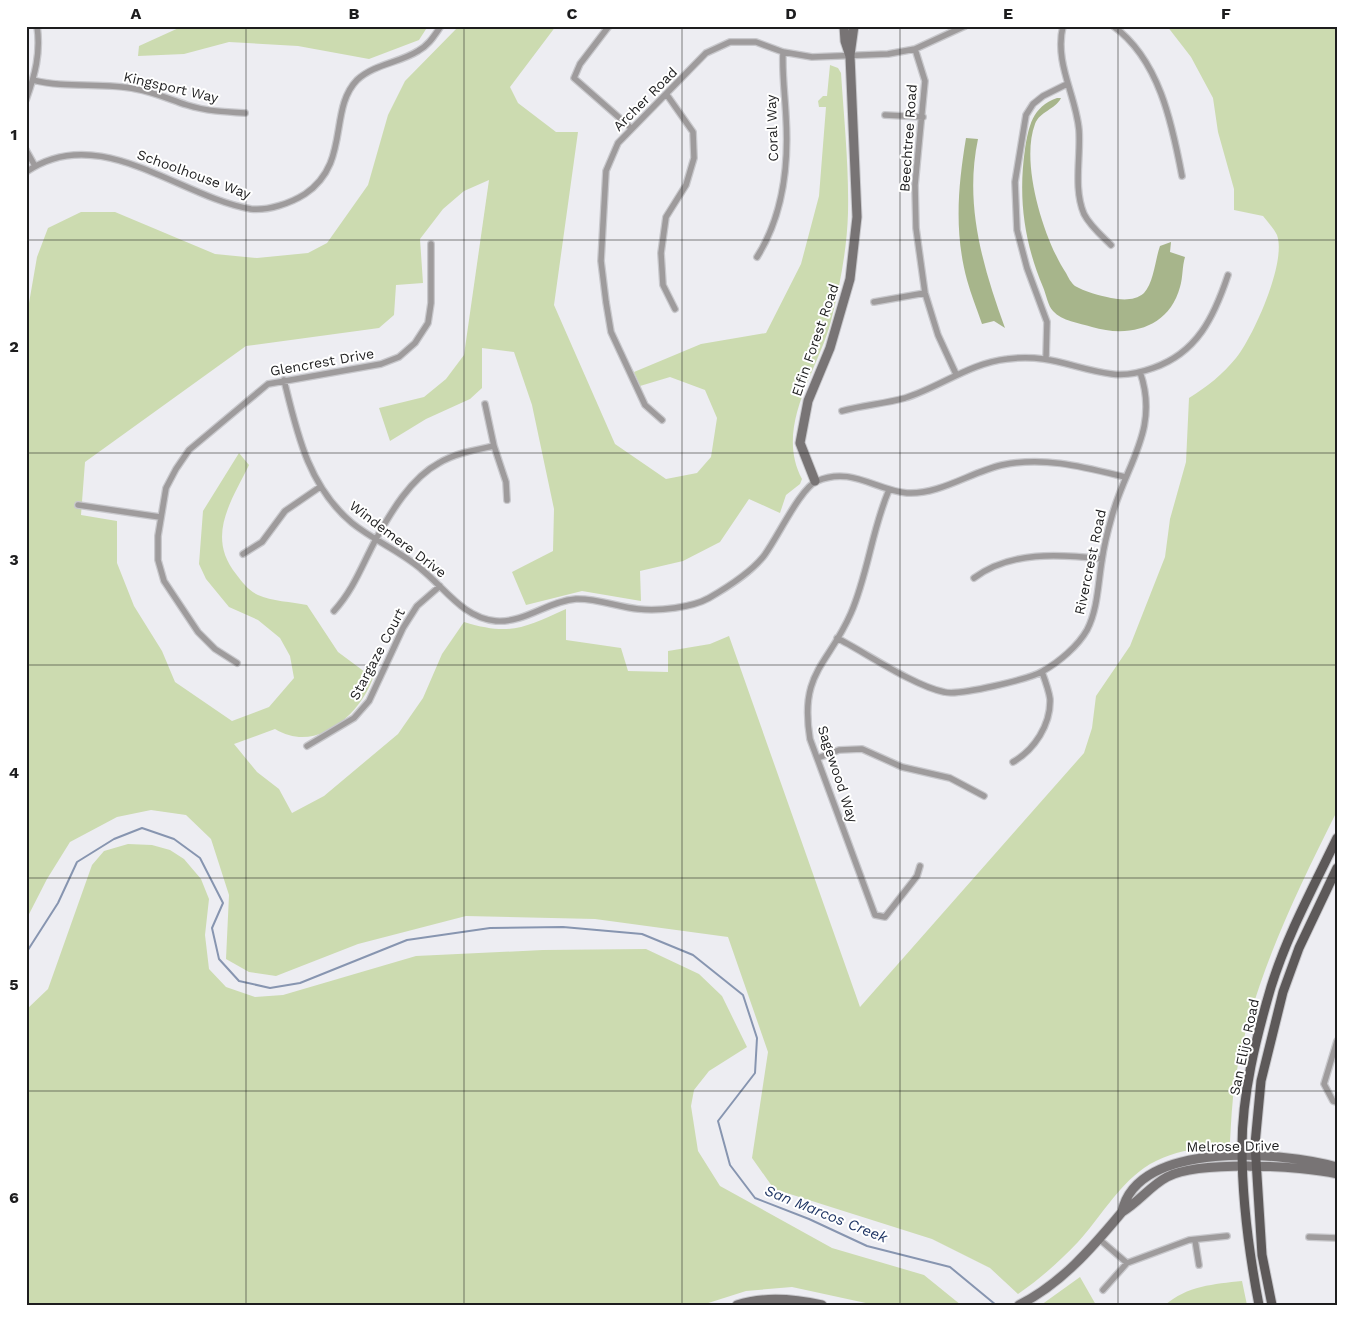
<svg xmlns="http://www.w3.org/2000/svg" width="1363" height="1331" font-family="'Work Sans',sans-serif">
<rect width="100%" height="100%" fill="#ededf2"/>
<path fill="#ccdbb0" d="M 183,26 L 428,26 L 419,40 L 369,59 L 298,46 L 229,42 L 184,54 L 138,56 L 139,46 Z
M 459,26 L 556,26 L 510,87 L 518,103 L 556,132 L 578,132 L 554,305 L 615,444 L 666,479 L 697,473 L 711,457 L 717,418 L 705,390 L 670,377 L 640,386 L 634,372 L 701,344 L 766,333 L 801,264 L 819,196 L 826,107 L 819,107 L 818,101 L 823,96 L 827,96 L 830,65 L 838,68 L 841,73 C 844,119 849,166 848,213 C 847,249 840,285 831,321 C 818,371 774,427 802,479 L 800,484 L 786,495 L 780,513 L 749,499 L 720,542 L 683,561 L 640,571 L 641,601 L 582,591 L 526,605 L 512,572 L 553,551 L 554,509 L 532,405 L 514,352 L 482,348 L 482,388 L 470,399 L 426,419 L 390,441 L 379,408 L 424,397 L 446,379 L 464,355 L 489,180 L 464,191 L 443,209 L 420,239 L 423,283 L 396,285 L 394,315 L 379,328 L 246,346 L 85,462 L 81,515 L 117,521 L 117,563 L 134,606 L 162,651 L 175,682 L 232,721 L 269,707 L 294,678 L 290,656 L 280,638 L 258,620 L 229,607 L 206,579 L 199,564 L 203,511 L 239,453 L 249,465 C 231,502 206,536 236,574 C 242,582 248,590 258,595 C 271,601 292,602 307,605 L 338,652 L 373,678 C 359,716 316,754 275,729 L 234,744 L 257,772 L 279,789 L 292,813 L 324,796 L 398,734 L 423,698 L 442,654 L 464,622 C 510,636 524,628 566,609 L 566,640 L 621,648 L 628,671 L 668,672 L 668,651 L 710,644 L 729,636 L 860,1007 L 1084,753 L 1092,728 L 1096,696 L 1130,646 L 1165,557 L 1170,519 L 1186,462 L 1189,398 C 1207,387 1223,374 1236,358 C 1253,337 1287,262 1277,235 C 1274,229 1268,222 1263,216 L 1234,210 L 1234,189 L 1218,132 L 1213,98 L 1191,57 L 1167,26 L 1337,26 L 1337,811 C 1294,897 1251,985 1235,1081 C 1232,1102 1231,1122 1230,1142 C 1220,1150 1210,1147 1197,1149 C 1179,1151 1160,1157 1144,1168 C 1117,1187 1100,1218 1078,1242 C 1060,1261 1040,1279 1018,1294 L 990,1268 L 932,1239 L 774,1189 L 752,1158 L 768,1052 L 728,937 L 595,919 L 466,916 L 358,944 L 276,976 L 249,972 L 226,959 L 229,895 L 211,839 L 186,815 L 151,810 L 117,817 L 70,842 L 47,879 L 26,920 L 26,306 L 29,303 L 37,257 L 48,228 L 81,212 L 115,212 L 215,254 L 257,258 L 308,253 L 327,243 L 368,185 L 388,115 L 405,81 Z
M 128,844 L 152,845 L 170,850 L 184,859 L 201,879 L 209,899 L 205,935 L 209,969 L 226,987 L 255,997 L 283,995 L 416,956 L 543,950 L 646,949 L 699,974 L 722,996 L 747,1047 L 709,1071 L 694,1090 L 691,1106 L 698,1151 L 720,1186 L 832,1248 L 924,1275 L 961,1305 L 875,1305 L 792,1287 L 746,1291 L 702,1305 L 26,1305 L 26,1010 L 48,989 L 92,865 L 104,851 Z
M 1080,1277 L 1096,1305 L 1041,1305 Z
M 1242,1281 L 1247,1305 L 1165,1305 C 1187,1286 1214,1284 1242,1281 Z"/>
<path fill="#a7b58b" d="M 1057,98 L 1061,98 C 1055,110 1040,111 1035,124 C 1020,163 1044,240 1066,273 C 1068,277 1071,283 1075,286 C 1083,291 1101,296 1111,298 C 1122,300 1135,301 1144,293 C 1154,282 1155,260 1160,246 L 1171,242 L 1170,252 L 1185,257 C 1182,267 1183,277 1180,287 C 1169,328 1129,338 1092,327 C 1079,323 1062,321 1053,311 C 1048,306 1046,294 1043,287 C 1024,242 1018,198 1025,149 C 1029,126 1032,107 1057,98 Z
M 966,138 L 978,139 C 964,205 983,267 1005,328 L 994,321 L 982,324 C 977,309 971,295 967,280 C 954,232 958,186 966,138 Z"/>
<g fill="none" stroke-linecap="round" stroke-linejoin="round">
<path stroke="#8795b0" stroke-width="2" d="M 26,953 L 58,903 L 77,862 L 114,839 L 142,828 L 174,839 L 200,858 L 223,903 L 212,928 L 219,959 L 239,981 L 270,988 L 300,983 L 407,940 L 490,928 L 563,927 L 642,934 L 693,955 L 743,995 L 757,1038 L 755,1073 L 718,1121 L 730,1165 L 755,1198 L 809,1219 L 867,1246 L 950,1267 L 996,1305"/>
<g stroke="#c8c8cc" stroke-width="8">
<path id="street" d="M 609,26 L 580,64 L 574,78 L 631,128
M 1063,26 C 1054,63 1076,95 1079,130 C 1081,157 1073,188 1084,214 C 1090,226 1102,236 1111,245
M 1113,26 C 1159,59 1172,123 1182,176
M 915,49 L 925,81 L 915,185 L 916,228 L 925,293 L 938,335 L 956,374
M 33,80 C 67,89 102,82 136,89 C 154,92 171,100 187,105 C 206,111 225,112 245,113
M 667,95 L 693,132 L 694,158 L 686,185 L 666,217 L 661,253 L 663,285 L 675,309
M 26,100 C 35,75 41,53 37,26
M 885,115 L 923,117
M 26,150 L 35,166
M 26,172 C 99,121 179,197 251,209 C 268,211 291,203 305,194 C 351,163 328,110 357,80 C 374,64 399,63 418,51 C 429,45 434,36 441,26
M 757,257 C 783,216 789,166 786,117 C 785,95 782,74 783,52
M 874,302 L 925,293
M 1046,358 L 1047,322 L 1027,268 L 1017,230 L 1015,182 L 1026,115 L 1033,104 L 1043,96 L 1067,84
M 284,380 C 297,433 308,486 352,523 C 373,540 400,551 421,569 C 445,588 463,618 496,621 C 525,623 548,601 576,599 C 596,598 618,607 638,609 C 659,611 691,608 709,598 C 728,587 749,574 763,557 C 776,541 800,488 817,481 C 851,466 875,490 907,493 C 939,495 971,472 1002,465 C 1044,456 1084,467 1125,477
M 485,404 L 494,446 L 506,482 L 507,500
M 842,411 C 863,405 884,404 905,398 C 940,387 970,363 1007,359 C 1049,353 1074,369 1112,374 C 1126,376 1139,373 1153,368 C 1197,353 1214,317 1228,275
M 662,420 L 645,405 L 611,332 L 606,302 L 601,261 L 606,171 L 618,143 L 706,53 L 730,42 L 756,42 L 783,52 L 812,57 L 888,54 L 915,49 L 965,26
M 889,490 C 872,529 868,574 851,613 C 828,666 799,672 810,739 L 875,915 L 885,917 L 917,876 L 920,866
M 78,505 L 160,517
M 243,554 L 262,542 L 285,511 L 320,487
M 974,578 C 1010,551 1059,554 1102,559
M 334,611 C 354,589 362,565 376,539 C 391,512 411,478 439,463 C 456,453 475,450 494,446
M 837,638 C 866,653 914,686 944,692 C 959,696 1030,679 1043,671 C 1059,662 1078,646 1087,630 C 1098,609 1098,583 1102,560 C 1104,545 1108,530 1112,516 C 1126,464 1160,429 1140,372
M 237,663 L 215,649 L 198,632 L 164,581 L 158,560 L 158,536 L 166,488 L 176,469 L 189,450 L 268,384 L 381,364 L 399,357 L 415,343 L 428,323 L 431,303 L 431,244
M 307,746 L 354,718 L 369,701 L 403,628 L 417,606 L 440,586
M 818,758 L 839,750 L 862,749 L 902,767 L 950,778 L 984,796
M 1013,762 C 1034,750 1051,725 1050,699 C 1049,691 1045,680 1042,672
M 1337,1041 L 1324,1084 L 1333,1101 L 1337,1102
M 1309,1237 L 1337,1238
M 1099,1239 L 1127,1263
M 1195,1240 L 1199,1265
M 1103,1290 L 1127,1263 L 1189,1240 L 1227,1236"/>
</g>
<g stroke="#c8c8cc" stroke-width="11">
<path id="secondary" d="M 850,55 L 854,26
M 815,481 L 800,443 L 808,401 L 830,348 L 850,279 L 857,217 L 850,56 L 845,41 L 844,26
M 1122,1212 C 1137,1139 1284,1152 1337,1167
M 737,1305 C 764,1296 795,1299 822,1305
M 1019,1305 C 1061,1284 1092,1248 1122,1212 C 1139,1202 1150,1186 1167,1177 C 1198,1161 1302,1165 1337,1174"/>
</g>
<g stroke="#c8c8cc" stroke-width="11">
<path id="primary" d="M 1259,1305 C 1249,1253 1242,1200 1242,1147 C 1242,1094 1256,1038 1271,987 C 1287,935 1314,886 1337,838
M 1272,1305 L 1262,1255 L 1255,1144 L 1261,1081 L 1283,992 L 1299,948 L 1337,868"/>
</g>
<use href="#street" stroke="#9e9b9c" stroke-width="5.5"/>
<use href="#secondary" stroke="#787475" stroke-width="9"/>
<use href="#primary" stroke="#5d5959" stroke-width="9"/>
</g>
<path fill="none" stroke="#1d1d1e" stroke-width="1" stroke-opacity="0.55" d="M 246,26 L 246,1305M 464,26 L 464,1305M 682,26 L 682,1305M 900,26 L 900,1305M 1118,26 L 1118,1305M 26,240 L 1337,240M 26,453 L 1337,453M 26,665 L 1337,665M 26,878 L 1337,878M 26,1091 L 1337,1091"/>
<g text-anchor="middle" stroke-width="4" stroke-linejoin="round" paint-order="stroke">
<g font-size="14" fill="#1d1d1e" stroke="#fff">
<text transform="translate(171 87) rotate(13)" y="5">Kingsport Way</text>
<text transform="translate(645 99) rotate(-45)" y="5">Archer Road</text>
<text transform="translate(772 128) rotate(-92)" y="5">Coral Way</text>
<text transform="translate(908 138) rotate(-86)" y="5">Beechtree Road</text>
<text transform="translate(194 174) rotate(20)" y="5">Schoolhouse Way</text>
<text transform="translate(815 340) rotate(-71)" y="5">Elfin Forest Road</text>
<text transform="translate(322 362) rotate(-10)" y="5">Glencrest Drive</text>
<text transform="translate(398 539) rotate(37)" y="5">Windemere Drive</text>
<text transform="translate(1090 562) rotate(-78)" y="5">Rivercrest Road</text>
<text transform="translate(377 654) rotate(-62)" y="5">Stargaze Court</text>
<text transform="translate(838 774) rotate(72)" y="5">Sagewood Way</text>
<text transform="translate(1244 1047) rotate(-78)" y="5">San Elijo Road</text>
<text transform="translate(1233 1146) rotate(-1)" y="5">Melrose Drive</text>
</g>
<g font-size="15" font-style="italic" fill="#1d3363" stroke="#fff">
<text transform="translate(826 1214) rotate(22)" y="5">San Marcos Creek</text>
</g>
</g>
<rect width="1363" height="1331" fill="none" stroke="#ffffff" stroke-width="55"/>
<rect x="28" y="28" width="1308" height="1276" fill="none" stroke="#1d1d1e" stroke-width="2"/>
<g font-size="16" text-anchor="middle" font-weight="bold" fill="#1d1d1e">
<text x="136" y="19">A</text>
<text x="354" y="19">B</text>
<text x="572" y="19">C</text>
<text x="791" y="19">D</text>
<text x="1008" y="19">E</text>
<text x="1226" y="19">F</text>
<text x="14" y="140">1</text>
<text x="14" y="352">2</text>
<text x="14" y="565">3</text>
<text x="14" y="778">4</text>
<text x="14" y="990">5</text>
<text x="14" y="1203">6</text>
</g>
</svg>
